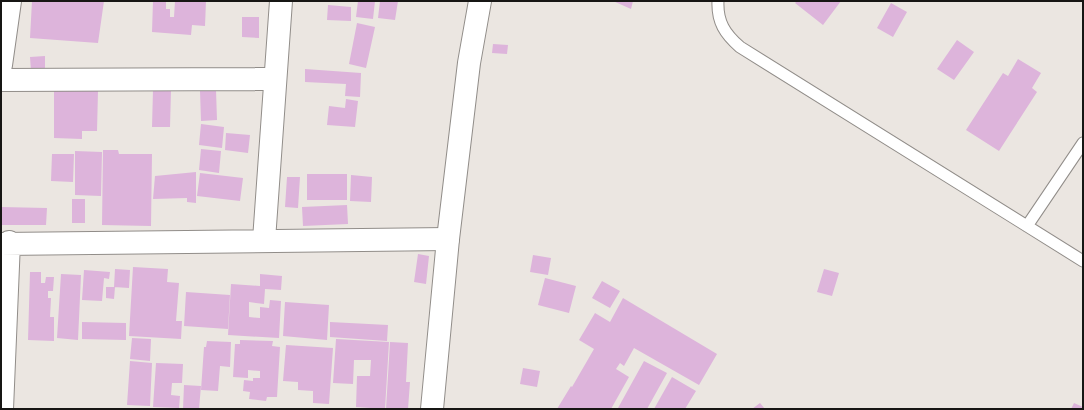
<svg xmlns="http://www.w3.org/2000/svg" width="1084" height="410" font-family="'PT Sans Narrow',sans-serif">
<rect width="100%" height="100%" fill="#ebe6e1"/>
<path fill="#ddb4db" d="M 32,1 L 104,1 L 98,43 L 30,38 Z
M 153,1 L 166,1 L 166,9 L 170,9 L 170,17 L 174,17 L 175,1 L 206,1 L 205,26 L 192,25 L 191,35 L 152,32 Z
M 358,1 L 375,1 L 373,19 L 356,17 Z
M 380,1 L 398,1 L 395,20 L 378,18 Z
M 613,1 L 633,1 L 631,9 Z
M 797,1 L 841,1 L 823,25 L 795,3 Z
M 891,3 L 907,12 L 893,37 L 877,28 Z
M 328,5 L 351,7 L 351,21 L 327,20 Z
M 242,17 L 259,17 L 259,38 L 242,37 Z
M 357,23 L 375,27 L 366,68 L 349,64 Z
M 957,40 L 974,52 L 954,80 L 937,69 Z
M 493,44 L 508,45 L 507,54 L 492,53 Z
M 45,56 L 45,71 L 31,71 L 30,57 Z
M 1018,59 L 1041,73 L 1032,88 L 1037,92 L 999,151 L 966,130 L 1003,73 L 1008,76 Z
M 305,69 L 361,73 L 360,97 L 345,96 L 346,84 L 305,82 Z
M 54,90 L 98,91 L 97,131 L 82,131 L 82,139 L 54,138 Z
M 153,90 L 171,90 L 170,127 L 152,127 Z
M 216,90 L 217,120 L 201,121 L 200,91 Z
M 346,99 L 358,101 L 355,127 L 327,125 L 329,106 L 345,108 Z
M 201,124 L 224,127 L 222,148 L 199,145 Z
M 226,133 L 250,135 L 248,153 L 225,150 Z
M 201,149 L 221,151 L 219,173 L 199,170 Z
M 103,150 L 118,150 L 119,154 L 152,154 L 151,226 L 102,225 Z
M 75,151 L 102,152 L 101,196 L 75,195 Z
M 52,154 L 74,154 L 73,182 L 51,181 Z
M 196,172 L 196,203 L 187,202 L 187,198 L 153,199 L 155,176 Z
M 200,173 L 243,178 L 240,201 L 197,196 Z
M 307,174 L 347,174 L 347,200 L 307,200 Z
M 351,175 L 372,177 L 371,202 L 350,201 Z
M 287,177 L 300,177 L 298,208 L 285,207 Z
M 72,199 L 85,199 L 85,223 L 72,223 Z
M 347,205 L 348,224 L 303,226 L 302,207 Z
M 1,207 L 47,208 L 46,225 L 1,225 Z
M 418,254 L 429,256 L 426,284 L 414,282 Z
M 533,255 L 551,258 L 548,275 L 530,272 Z
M 133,267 L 168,269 L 167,282 L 179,283 L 176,321 L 182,321 L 181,339 L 129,336 Z
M 115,269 L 130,270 L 129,288 L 114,287 Z
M 824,269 L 839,273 L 832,296 L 817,292 Z
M 84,270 L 110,272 L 109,279 L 104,278 L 102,301 L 82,300 Z
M 30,272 L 41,272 L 41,283 L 45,283 L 46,277 L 54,277 L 53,291 L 48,291 L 48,298 L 51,298 L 50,317 L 54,317 L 54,341 L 28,340 Z
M 61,274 L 81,275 L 78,340 L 57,338 Z
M 260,274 L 282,276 L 281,290 L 265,289 L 264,304 L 249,302 L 249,317 L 260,318 L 260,307 L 269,308 L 270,300 L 281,301 L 279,338 L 228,335 L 231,284 L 260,286 Z
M 545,278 L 576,286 L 569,313 L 538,305 Z
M 602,281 L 620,291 L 610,308 L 592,298 Z
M 106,287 L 115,287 L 114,299 L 106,298 Z
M 186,292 L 230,295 L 228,329 L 184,326 Z
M 623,298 L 717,354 L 699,385 L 634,348 L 624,366 L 620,363 L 616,369 L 629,377 L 611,409 L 557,409 L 571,386 L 572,387 L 594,349 L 579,340 L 595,313 L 610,322 Z
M 285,302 L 329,305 L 327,340 L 283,336 Z
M 82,322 L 126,323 L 126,340 L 82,339 Z
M 330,322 L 388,325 L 387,341 L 330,337 Z
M 132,338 L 151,339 L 150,361 L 130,359 Z
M 336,339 L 389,342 L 385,409 L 356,407 L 357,376 L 370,376 L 371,360 L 354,360 L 353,384 L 333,383 Z
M 240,340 L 273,341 L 272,346 L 280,347 L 277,397 L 267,397 L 266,401 L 249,399 L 250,392 L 243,391 L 244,380 L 253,381 L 253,378 L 260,378 L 260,371 L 248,370 L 248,378 L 233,377 L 235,344 L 240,344 Z
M 207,341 L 231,342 L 230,367 L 220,366 L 218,391 L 201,390 L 204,347 L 206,347 Z
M 390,342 L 408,343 L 406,382 L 410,382 L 408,409 L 386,409 Z
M 286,345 L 333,348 L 329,404 L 313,403 L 313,391 L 298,390 L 298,382 L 283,381 Z
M 130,361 L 152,363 L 150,406 L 127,405 Z
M 644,361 L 667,373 L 647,409 L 620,409 L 618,408 Z
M 156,363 L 183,364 L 182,383 L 172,383 L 171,395 L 180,396 L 179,408 L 153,407 Z
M 523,368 L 540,371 L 537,387 L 520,384 Z
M 672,377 L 696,391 L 685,409 L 654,409 Z
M 184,385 L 201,386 L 199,409 L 183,409 Z
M 760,403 L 765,409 L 752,409 Z
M 1074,403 L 1083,407 L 1083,409 L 1071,409 Z"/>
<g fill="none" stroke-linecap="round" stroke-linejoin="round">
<g stroke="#918d89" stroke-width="13">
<path id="lane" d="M 718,1 C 717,22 725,34 740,47 L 1083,261
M 1027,226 L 1083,143"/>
</g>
<g stroke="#918d89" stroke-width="24">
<path id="street" d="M 1,65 L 10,1
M 1,80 L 275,79
M 264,240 L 281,1
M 1,244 L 448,239
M 2,409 L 9,242"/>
</g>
<g stroke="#918d89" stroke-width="24">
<path id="secondary" d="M 432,409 L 448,239 L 469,63 L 480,1"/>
</g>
<use href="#lane" stroke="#fff" stroke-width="11"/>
<use href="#street" stroke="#fff" stroke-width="22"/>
<use href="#secondary" stroke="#fff" stroke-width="22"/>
</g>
<rect width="1084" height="410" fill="none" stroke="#171614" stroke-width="4"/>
</svg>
